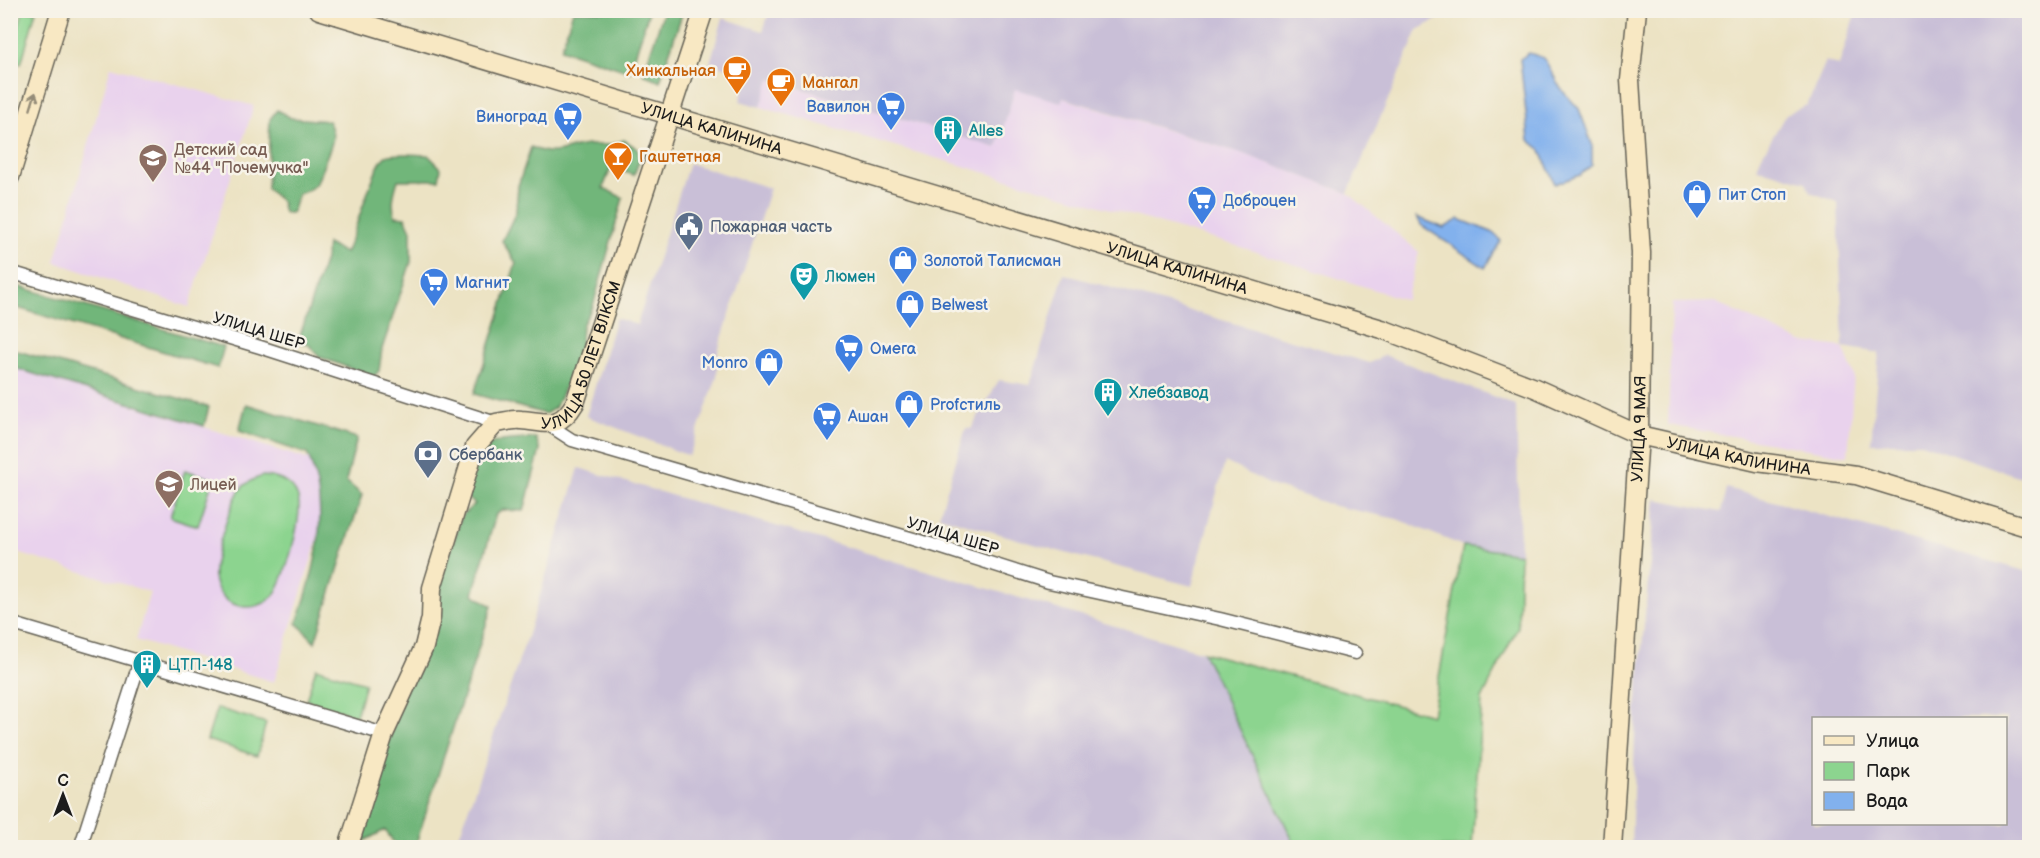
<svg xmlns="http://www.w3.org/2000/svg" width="2040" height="858" font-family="'Balsamiq Sans',sans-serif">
<rect width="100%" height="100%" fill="#f7f3e8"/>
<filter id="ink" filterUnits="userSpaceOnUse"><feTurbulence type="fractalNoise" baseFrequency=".0167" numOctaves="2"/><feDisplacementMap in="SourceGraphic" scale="12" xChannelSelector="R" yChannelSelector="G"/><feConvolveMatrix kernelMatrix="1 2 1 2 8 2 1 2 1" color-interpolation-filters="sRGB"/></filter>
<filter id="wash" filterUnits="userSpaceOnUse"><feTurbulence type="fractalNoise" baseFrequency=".008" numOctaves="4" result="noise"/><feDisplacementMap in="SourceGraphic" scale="24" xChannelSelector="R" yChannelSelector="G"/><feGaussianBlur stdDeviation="1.35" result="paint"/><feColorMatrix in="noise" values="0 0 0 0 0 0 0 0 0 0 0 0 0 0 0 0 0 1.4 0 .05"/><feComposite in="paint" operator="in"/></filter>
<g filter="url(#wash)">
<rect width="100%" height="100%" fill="#ece3c4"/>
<path fill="#e9d2ed" d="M 111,66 L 254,106 L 189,307 L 55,262 Z
M 769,79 L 997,148 L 1015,88 L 1061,102 L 1062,98 L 1244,154 L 1348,193 L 1419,252 L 1406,300 L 1244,248 L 761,107 Z
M 1715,302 L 1801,342 L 1843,347 L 1854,375 L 1848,456 L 1668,425 L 1672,303 Z
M 10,367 L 339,469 L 274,682 L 136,640 L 150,592 L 11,551 Z"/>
<path fill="#c9bfd7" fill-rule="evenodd" d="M 770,10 L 1453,10 L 1453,11 L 1418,30 L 1348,193 L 1244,154 L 1100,109 L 1063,98 L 1061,102 L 1015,89 L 997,148 L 770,79 L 761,107 L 740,101 L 748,74 L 710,63 L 723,18 L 763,31 Z
M 1856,11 L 2029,11 L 2029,480 L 1921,443 L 1871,443 L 1879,353 L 1843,347 L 1838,202 L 1810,192 L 1806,182 L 1757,168 L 1761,157 L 1786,114 L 1807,105 L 1826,61 L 1839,66 Z
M 689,163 L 770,188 L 718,351 L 717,377 L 689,456 L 586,416 L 616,318 L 637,325 Z
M 1064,274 L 1370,363 L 1384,355 L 1516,405 L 1520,554 L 1463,546 L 1397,519 L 1335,506 L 1271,485 L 1225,462 L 1192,586 L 1058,551 L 939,516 L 966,428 L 971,429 L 999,380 L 1030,385 Z
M 579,468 L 1203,652 L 1296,847 L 455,848 L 528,634 Z
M 1726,488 L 2029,572 L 2029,847 L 1631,847 L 1636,711 L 1656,499 L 1721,512 ZM 2006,718 L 2006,824 L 1814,824 L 1814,718 Z"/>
<path fill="#8cd48f" stroke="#547856" stroke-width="1.5" d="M 23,11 L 36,11 L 21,64 L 11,62 L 11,53 Z
M 185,470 L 213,479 L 198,526 L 170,517 Z
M 263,476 C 277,477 291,481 297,495 C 305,512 285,582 273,596 C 262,608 245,610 231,603 C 222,598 215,588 214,577 C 212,561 231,503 240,490 C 246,482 254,479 263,476 Z
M 1463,546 L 1520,554 L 1518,627 L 1482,699 L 1472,847 L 1296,847 L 1203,652 L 1432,715 Z
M 316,668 L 365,683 L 356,716 L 306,700 Z
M 217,708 L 266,723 L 257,756 L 207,740 Z"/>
<path fill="#71b67a" stroke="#46694b" stroke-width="1.5" d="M 573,11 L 649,11 L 630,72 L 561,49 Z
M 664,11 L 683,11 L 660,81 L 643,74 Z
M 277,110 L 291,118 L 328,121 C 336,134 333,142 327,156 C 319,174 321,188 298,194 L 292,213 L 284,213 L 281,201 L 267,189 L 270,119 Z
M 624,140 L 638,149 L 640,159 L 634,175 L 611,168 L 603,188 L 623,198 L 593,306 L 582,325 L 580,354 L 555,408 L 545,414 L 474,394 L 516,263 L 502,241 L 516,212 L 518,186 L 531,147 C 559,160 566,145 591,145 C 608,145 608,146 624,140 Z
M 428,155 L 441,168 L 439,180 L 398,180 C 394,193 391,203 395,216 L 405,217 L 411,230 L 411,262 L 382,349 L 379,371 L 373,377 L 320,357 L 308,344 L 298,342 L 325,259 L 327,244 L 345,253 C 355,236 375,160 386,156 C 397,152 417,155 428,155 Z
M 14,285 L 224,347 L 218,368 L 11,306 Z
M 11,349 L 209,407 L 204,426 L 11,367 Z
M 246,404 L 357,438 L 346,481 L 362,495 L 315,642 L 297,623 C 316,569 332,508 307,454 L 239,431 Z
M 536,438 L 540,450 L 524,511 L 503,510 L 496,514 L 473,594 L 492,606 L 415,847 L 397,847 L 385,830 L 362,842 L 357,836 L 462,515 L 475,504 L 466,497 C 483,438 475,443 536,438 Z"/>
<path fill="#82b1ed" stroke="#4f6684" stroke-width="1.5" d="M 1529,53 L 1544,58 L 1561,89 L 1579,109 L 1592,144 L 1592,165 L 1580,175 L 1555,184 L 1540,149 L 1529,140 L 1520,59 Z
M 1417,217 L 1444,228 L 1459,219 L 1494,233 L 1501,241 L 1485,268 L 1421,225 Z"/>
</g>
<g filter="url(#ink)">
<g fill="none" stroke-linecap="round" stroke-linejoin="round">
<g stroke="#656257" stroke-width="15">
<path id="street" d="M 10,272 L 260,347 L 496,423
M 549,425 L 572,440 L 917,540 L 1049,582 L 1220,619 L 1355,653
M 10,623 L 384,734
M 80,848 L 140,661"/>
</g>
<g stroke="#656257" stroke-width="21">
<g id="secondary">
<path id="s1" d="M 319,10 L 1382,329 L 1535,388 L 1639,435 L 1757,462 L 1856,475 L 2030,528"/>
<path d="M 10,177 L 61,10"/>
<path id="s2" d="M 348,848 L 384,734 L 424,647 L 431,618 L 432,588 L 475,447 L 496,423 C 504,422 513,419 521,420 C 548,422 559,430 575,403 L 704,10"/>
<path id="s3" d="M 1612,848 L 1639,435 L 1641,253 L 1630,80 L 1637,10"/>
</g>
</g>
<use href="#street" stroke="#fff" stroke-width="12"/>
<use href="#secondary" stroke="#f8e8c3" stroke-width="18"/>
</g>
<defs><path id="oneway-shaft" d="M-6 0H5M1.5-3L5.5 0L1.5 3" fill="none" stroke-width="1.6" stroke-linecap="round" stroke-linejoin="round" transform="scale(1.5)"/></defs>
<use stroke="#958c78" href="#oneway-shaft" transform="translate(33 101) rotate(-73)"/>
</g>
<defs>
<g id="cafe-pin" transform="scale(1.5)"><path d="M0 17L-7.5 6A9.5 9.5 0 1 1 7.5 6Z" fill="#e8710a" stroke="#f7f3e8"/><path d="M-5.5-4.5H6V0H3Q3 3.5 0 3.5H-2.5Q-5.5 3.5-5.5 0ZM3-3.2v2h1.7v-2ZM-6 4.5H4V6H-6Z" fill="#fff"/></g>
<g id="supermarket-pin" transform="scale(1.5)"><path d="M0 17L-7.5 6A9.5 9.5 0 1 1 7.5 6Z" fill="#3f7fe0" stroke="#f7f3e8"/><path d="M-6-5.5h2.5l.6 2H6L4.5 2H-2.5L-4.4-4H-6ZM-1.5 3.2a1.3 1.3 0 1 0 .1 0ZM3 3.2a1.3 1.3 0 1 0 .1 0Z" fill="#fff"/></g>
<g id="building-pin" transform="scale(1.5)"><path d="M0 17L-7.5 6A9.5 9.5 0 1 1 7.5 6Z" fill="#0f9aa8" stroke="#f7f3e8"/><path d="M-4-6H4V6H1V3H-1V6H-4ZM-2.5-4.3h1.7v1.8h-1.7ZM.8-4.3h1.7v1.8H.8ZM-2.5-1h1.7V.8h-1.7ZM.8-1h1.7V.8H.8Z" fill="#fff"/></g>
<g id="bar-pin" transform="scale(1.5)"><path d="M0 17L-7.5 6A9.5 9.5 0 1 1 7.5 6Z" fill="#e8710a" stroke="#f7f3e8"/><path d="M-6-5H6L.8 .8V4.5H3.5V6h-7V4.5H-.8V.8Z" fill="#fff"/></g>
<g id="school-pin" transform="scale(1.5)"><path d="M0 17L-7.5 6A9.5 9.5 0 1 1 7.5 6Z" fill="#8d6e63" stroke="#f7f3e8"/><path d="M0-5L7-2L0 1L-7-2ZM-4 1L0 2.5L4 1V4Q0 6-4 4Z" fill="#fff"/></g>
<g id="shop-pin" transform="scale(1.5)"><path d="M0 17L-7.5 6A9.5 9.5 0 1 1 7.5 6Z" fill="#3f7fe0" stroke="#f7f3e8"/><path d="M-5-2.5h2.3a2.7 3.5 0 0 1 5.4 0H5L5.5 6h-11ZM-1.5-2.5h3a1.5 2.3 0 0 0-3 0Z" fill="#fff"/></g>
<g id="civic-pin" transform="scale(1.5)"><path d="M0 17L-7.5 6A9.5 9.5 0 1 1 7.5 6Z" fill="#5c6f8a" stroke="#f7f3e8"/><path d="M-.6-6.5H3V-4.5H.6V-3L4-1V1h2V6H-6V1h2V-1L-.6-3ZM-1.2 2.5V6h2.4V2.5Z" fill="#fff"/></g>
<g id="theatre-pin" transform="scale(1.5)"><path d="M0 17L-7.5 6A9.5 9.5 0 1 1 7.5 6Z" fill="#0f9aa8" stroke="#f7f3e8"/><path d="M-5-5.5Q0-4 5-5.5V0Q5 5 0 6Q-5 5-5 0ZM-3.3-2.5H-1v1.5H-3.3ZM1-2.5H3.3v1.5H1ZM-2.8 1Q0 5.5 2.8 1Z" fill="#fff"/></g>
<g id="bank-pin" transform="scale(1.5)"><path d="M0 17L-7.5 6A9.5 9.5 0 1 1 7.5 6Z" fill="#5c6f8a" stroke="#f7f3e8"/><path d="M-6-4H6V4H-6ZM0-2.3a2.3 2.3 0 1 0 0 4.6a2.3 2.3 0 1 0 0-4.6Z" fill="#fff"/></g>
</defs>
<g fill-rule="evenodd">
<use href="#cafe-pin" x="737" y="70"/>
<use href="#cafe-pin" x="781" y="82"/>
<use href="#supermarket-pin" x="891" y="106"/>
<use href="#supermarket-pin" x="568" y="116"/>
<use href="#building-pin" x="948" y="130"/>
<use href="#bar-pin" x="618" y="156"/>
<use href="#school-pin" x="153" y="158"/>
<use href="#shop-pin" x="1697" y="194"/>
<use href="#supermarket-pin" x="1202" y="200"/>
<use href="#civic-pin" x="689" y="226"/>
<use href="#shop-pin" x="903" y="260"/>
<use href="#theatre-pin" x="804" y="276"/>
<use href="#supermarket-pin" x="434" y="282"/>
<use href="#shop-pin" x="910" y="304"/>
<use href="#supermarket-pin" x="849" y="348"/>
<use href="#shop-pin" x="769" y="362"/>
<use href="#building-pin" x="1108" y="392"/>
<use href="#shop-pin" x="909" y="404"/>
<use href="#supermarket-pin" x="827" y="416"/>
<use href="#bank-pin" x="428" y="454"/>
<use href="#school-pin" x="169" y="484"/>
<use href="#building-pin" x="147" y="664"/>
</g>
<g text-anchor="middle" stroke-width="5" stroke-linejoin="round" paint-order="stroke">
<g font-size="16" fill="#c56008" stroke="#f7f3e8" text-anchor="start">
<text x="716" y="76" text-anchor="end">Хинкальная</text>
<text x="802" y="88">Мангал</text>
<text x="639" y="162">Гаштетная</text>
</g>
<g font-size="16" fill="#366cbe" stroke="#f7f3e8" text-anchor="start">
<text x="870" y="112" text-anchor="end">Вавилон</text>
<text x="547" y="122" text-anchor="end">Виноград</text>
<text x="1718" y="200">Пит Стоп</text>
<text x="1223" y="206">Доброцен</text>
<text x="924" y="266">Золотой Талисман</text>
<text x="455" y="288">Магнит</text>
<text x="931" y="310">Belwest</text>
<text x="870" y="354">Омега</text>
<text x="748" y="368" text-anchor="end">Monro</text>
<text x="930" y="410">Profстиль</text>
<text x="848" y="422">Ашан</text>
</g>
<g font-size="16" fill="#1c1c1c" stroke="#f7f3e8">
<text dy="6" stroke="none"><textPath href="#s1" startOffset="410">УЛИЦА КАЛИНИНА</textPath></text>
<text dy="6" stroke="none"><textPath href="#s1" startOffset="896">УЛИЦА КАЛИНИНА</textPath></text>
<text transform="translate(259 330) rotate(17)" y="6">УЛИЦА ШЕР</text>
<text dy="6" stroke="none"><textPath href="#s2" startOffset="585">УЛИЦА 50 ЛЕТ ВЛКСМ</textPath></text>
<text dy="6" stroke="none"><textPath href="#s3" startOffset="420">УЛИЦА 9 МАЯ</textPath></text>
<text dy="6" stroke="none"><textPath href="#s1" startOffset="1490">УЛИЦА КАЛИНИНА</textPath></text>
<text transform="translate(953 535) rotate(17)" y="6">УЛИЦА ШЕР</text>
</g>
<g font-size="16" fill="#0d838f" stroke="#f7f3e8" text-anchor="start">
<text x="969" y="136">Alles</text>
<text x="825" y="282">Люмен</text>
<text x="1129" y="398">Хлебзавод</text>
<text x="168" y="670">ЦТП-148</text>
</g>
<g font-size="16" fill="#785e54" stroke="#f7f3e8" text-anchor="start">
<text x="174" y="155">Детский сад<tspan x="174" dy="18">№44 "Почемучка"</tspan></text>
<text x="190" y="490">Лицей</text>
</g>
<g font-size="16" fill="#4e5e75" stroke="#f7f3e8" text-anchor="start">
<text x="710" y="232">Пожарная часть</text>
<text x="449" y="460">Сбербанк</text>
</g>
</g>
<rect width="2040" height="858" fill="none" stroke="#f7f3e8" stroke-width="36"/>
<rect x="1812" y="717" width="195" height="108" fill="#f7f3e8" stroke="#9f9d96" stroke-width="1.5"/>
<rect x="1824" y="736" width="30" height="9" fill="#f8e8c3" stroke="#9f9d96" stroke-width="1.5"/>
<text x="1866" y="747" font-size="18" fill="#1c1c1c">Улица</text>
<rect x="1824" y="762" width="30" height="18" fill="#8cd48f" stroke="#9f9d96" stroke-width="1.5"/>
<text x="1866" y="777" font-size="18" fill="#1c1c1c">Парк</text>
<rect x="1824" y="792" width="30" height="18" fill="#82b1ed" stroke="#9f9d96" stroke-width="1.5"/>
<text x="1866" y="807" font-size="18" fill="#1c1c1c">Вода</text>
<g transform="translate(63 795)" stroke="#f7f3e8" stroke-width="4.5" paint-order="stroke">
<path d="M0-4.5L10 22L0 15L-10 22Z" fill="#1c1c1c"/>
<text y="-9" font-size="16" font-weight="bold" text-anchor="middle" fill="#1c1c1c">С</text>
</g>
</svg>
